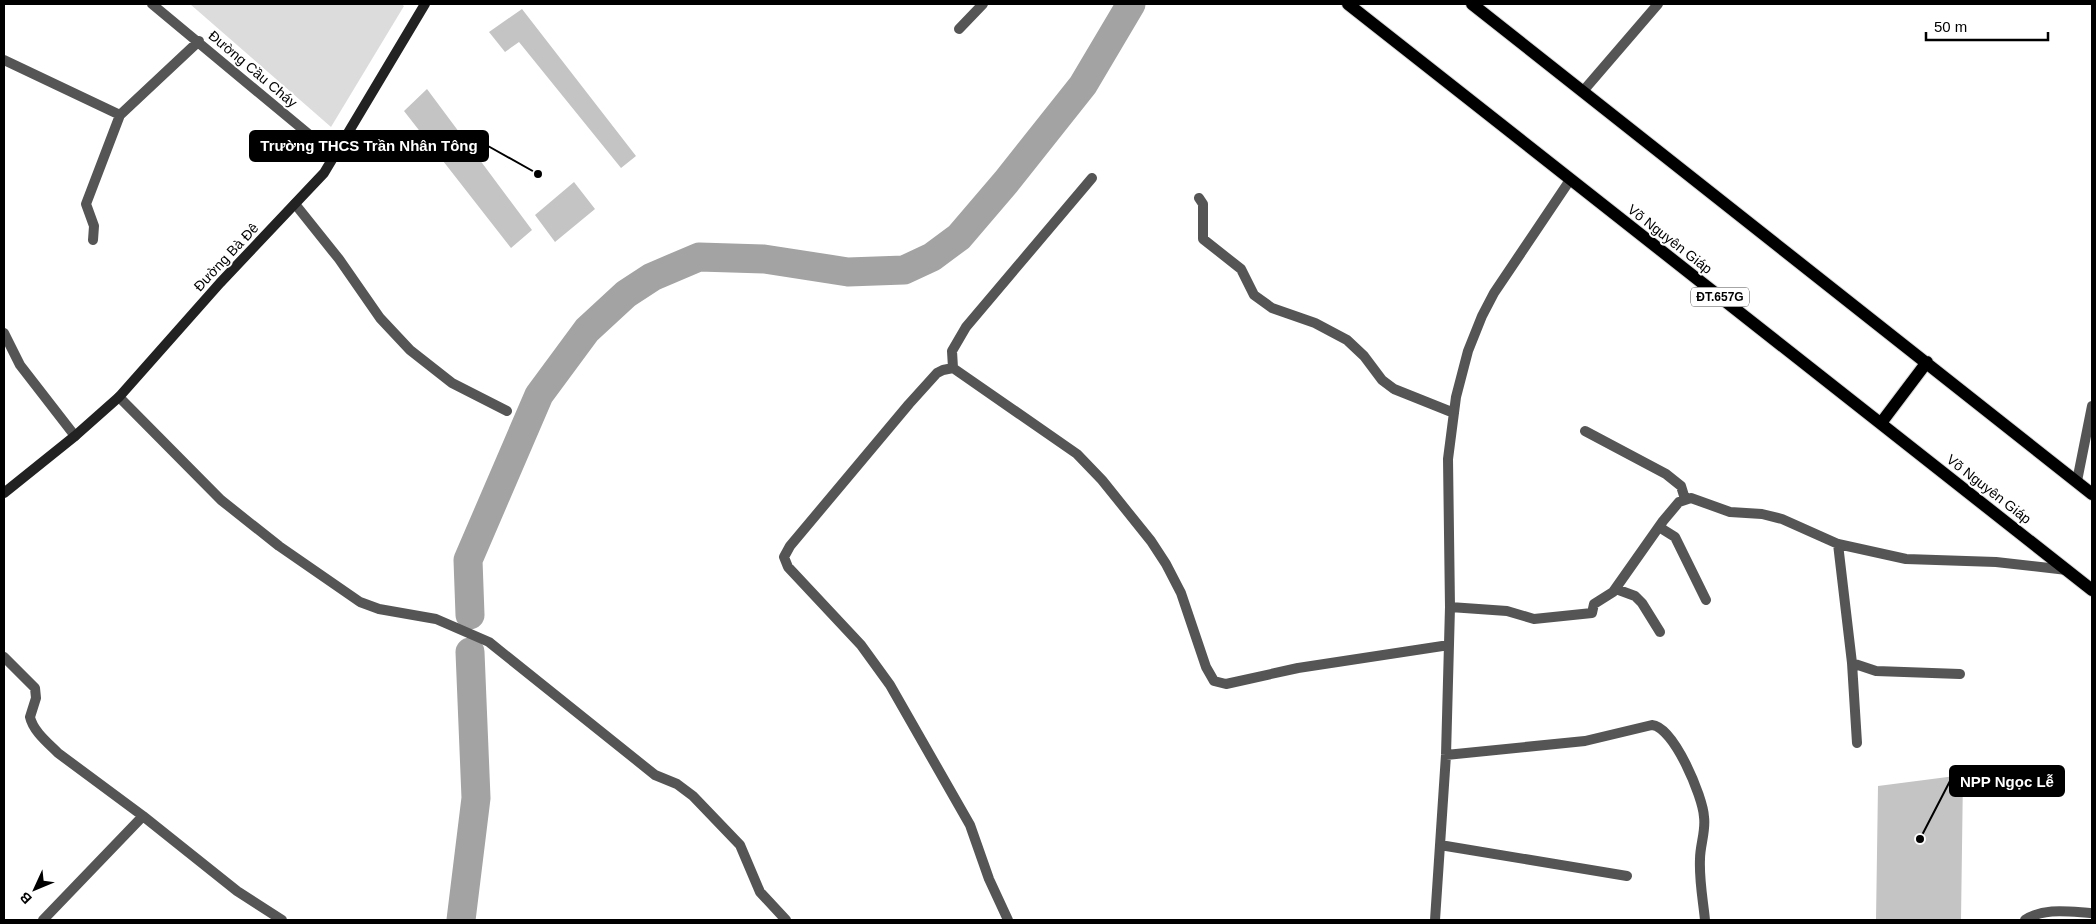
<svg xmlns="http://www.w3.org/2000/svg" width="2096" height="924" font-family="Helvetica,sans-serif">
<rect width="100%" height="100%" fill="#fff"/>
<path fill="#dcdcdc" d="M 190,4 L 401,4 L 404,6 L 331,127 Z"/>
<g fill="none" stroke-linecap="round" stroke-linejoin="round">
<path stroke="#a3a3a3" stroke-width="29" d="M 470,615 L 468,560 L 539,395 L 587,330 L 626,294 L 652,277 L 699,257 L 764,259 L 848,272 L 904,270 L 932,257 L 959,237 L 1006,182 L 1083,85 L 1131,4
M 461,920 L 476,798 L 470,652"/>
</g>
<path fill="#c4c4c4" d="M 522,9 L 636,156 L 621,168 L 519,42 L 505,52 L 489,32 Z
M 427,89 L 532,230 L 511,248 L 404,111 Z
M 574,182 L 595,209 L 555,242 L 535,215 Z
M 1963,775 L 1961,920 L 1876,920 L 1878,786 Z"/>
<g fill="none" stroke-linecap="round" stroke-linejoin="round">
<g stroke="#dbdbdb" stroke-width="14">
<path id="primary" d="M 1348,4 L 2092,590
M 1472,4 L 2092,494
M 1881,423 L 1927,362"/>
</g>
<path stroke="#555" stroke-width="10" d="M 152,4 L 335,156
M 959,29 L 983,4
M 4,60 L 120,115
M 1584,90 L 1658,4
M 1199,198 L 1203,204 L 1203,239 L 1241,269 L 1254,295 L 1272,308 L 1315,323 L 1347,340 L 1364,356 L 1382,380 L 1394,389 L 1454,413
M 295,204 L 339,259 L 380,318 L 410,350 L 452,383 L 507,411
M 93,240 L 94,226 L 86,204 L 120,115 L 199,41
M 4,333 L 20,365 L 75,436
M 953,368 L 952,351 L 966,327 L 1092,178
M 119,397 L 221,500 L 279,546 L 360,602 L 379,609 L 436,619 L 489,642 L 655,775 L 677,784 L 693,796 L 740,845 L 760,892 L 786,920
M 1585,431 L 1666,474 L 1681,486 L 1685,499
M 2077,481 L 2092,406
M 1659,527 L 1675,537 L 1706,600
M 1838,544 L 1852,663 L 1857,743
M 1616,589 L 1635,596 L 1642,603 L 1660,632
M 1450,607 L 1507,611 L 1534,619 L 1592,613 L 1594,604 L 1613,592 L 1663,521 L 1679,502 L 1691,498 L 1730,512 L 1762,514 L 1782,519 L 1838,544 L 1906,559 L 1996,562 L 2067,570
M 4,657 L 35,688 L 36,698 L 30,717 C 33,731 48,743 58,753 L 143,816 L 43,920
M 1852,663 L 1876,671 L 1960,674
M 1446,755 L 1585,741 L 1652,725 C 1674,727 1703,797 1704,817 C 1706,831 1700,845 1700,859 C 1699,880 1703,900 1705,920
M 143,816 L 237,891 L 282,920
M 1440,845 L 1627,876
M 1008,920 L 989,879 L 970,825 L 890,685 L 861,645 L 788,567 L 784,557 L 790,546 L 909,404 L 937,373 L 943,370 L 953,368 L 1077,454 L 1102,480 L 1151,541 L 1166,564 L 1181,593 L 1206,667 L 1214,681 L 1226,684 L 1298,668 L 1449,645
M 1435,920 L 1446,755 L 1450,607 L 1448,459 L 1456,397 L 1468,351 L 1482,316 L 1494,293 L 1570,180
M 2025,920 C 2044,907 2071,912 2092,913"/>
<path stroke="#222" stroke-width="10" d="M 4,493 L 75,436 L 119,397 L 220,283 L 324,173 L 425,4"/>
<use href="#primary" stroke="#000" stroke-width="12"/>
</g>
<g text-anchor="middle" stroke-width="4" stroke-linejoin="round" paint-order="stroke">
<rect fill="#fff" stroke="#4c4c4c" stroke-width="1" x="1691" y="287.5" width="58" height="19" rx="4"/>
<g font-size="12" font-weight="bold" fill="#000">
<text x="1720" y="301">ĐT.657G</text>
</g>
<g font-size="14" fill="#000" stroke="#fff">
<text transform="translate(253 69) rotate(40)" y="5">Đường Cầu Cháy</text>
<text transform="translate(1670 239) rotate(38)" y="5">Võ Nguyên Giáp</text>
<text transform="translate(226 257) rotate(-47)" y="5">Đường Bà Đê</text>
<text transform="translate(1989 489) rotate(38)" y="5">Võ Nguyên Giáp</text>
</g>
</g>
<path fill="none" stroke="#000" stroke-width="2" d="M538 174L488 146M1920 839L1950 781"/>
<g fill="#000" stroke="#fff" stroke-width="2">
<circle cx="538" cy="174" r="5"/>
<circle cx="1920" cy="839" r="5"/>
</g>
<g fill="#000" stroke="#000" stroke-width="2">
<rect x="250" y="131" width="238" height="30" rx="5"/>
<rect x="1950" y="766" width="114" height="30" rx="5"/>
</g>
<g font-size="15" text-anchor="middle" font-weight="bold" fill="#fff">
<text x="369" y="151">Trường THCS Trần Nhân Tông</text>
<text x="2007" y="787">NPP Ngọc Lễ</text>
</g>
<rect width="2096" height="924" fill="none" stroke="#000000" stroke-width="10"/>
<g transform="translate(35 889) rotate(226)" stroke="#ffffff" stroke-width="4" paint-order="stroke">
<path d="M0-4L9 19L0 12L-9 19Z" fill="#000000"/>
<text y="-8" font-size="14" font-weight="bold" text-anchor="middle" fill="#000000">B</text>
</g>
<path d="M1926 32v8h122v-8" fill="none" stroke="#000000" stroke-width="2.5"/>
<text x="1934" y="32" font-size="15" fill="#000000" stroke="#ffffff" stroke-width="4" paint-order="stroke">50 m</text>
</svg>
